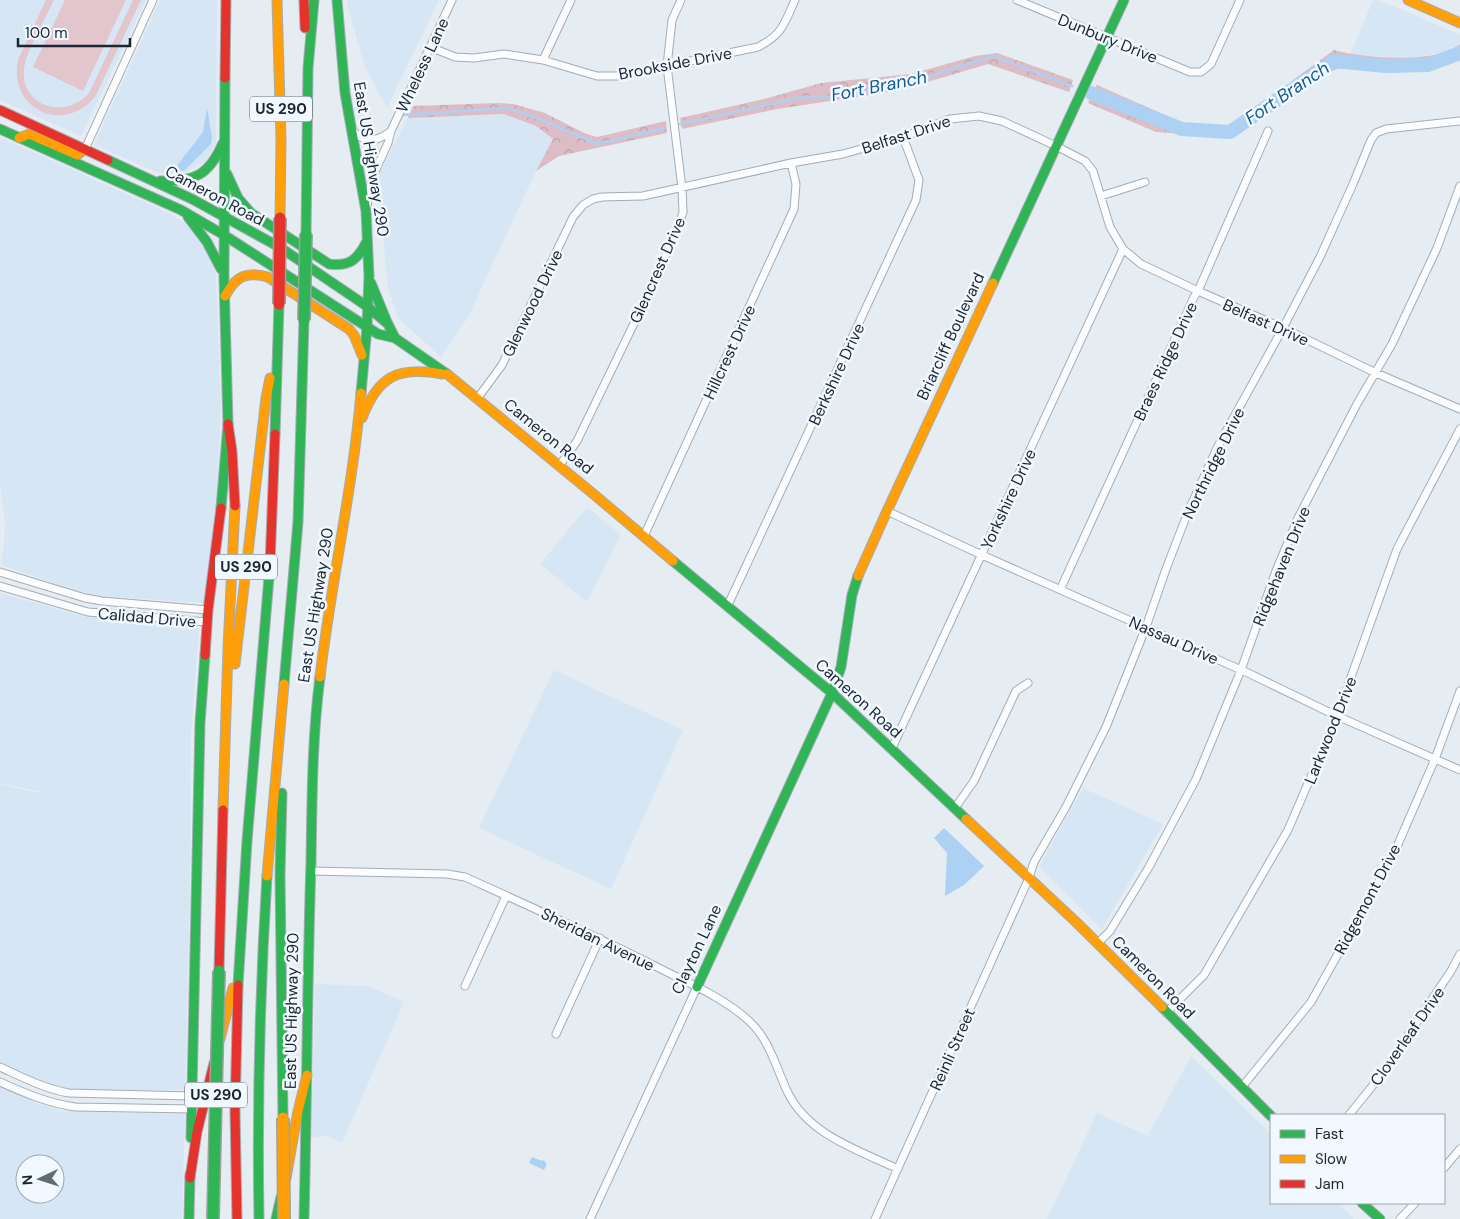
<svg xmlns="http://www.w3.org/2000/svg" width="1460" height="1219" font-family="'DM Sans',sans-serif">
<defs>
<pattern id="forest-crowns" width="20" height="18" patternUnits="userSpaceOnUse" patternTransform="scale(1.25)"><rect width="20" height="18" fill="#debcc5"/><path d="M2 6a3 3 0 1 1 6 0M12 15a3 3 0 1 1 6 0" fill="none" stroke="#bea1aa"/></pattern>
</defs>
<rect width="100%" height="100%" fill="#e5ecf2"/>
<path fill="#d7e6f5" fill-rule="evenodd" d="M 0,0 L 146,0 L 81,136 L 0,100 Z
M 160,0 L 217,0 L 216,144 L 204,162 L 184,173 L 159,173 L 94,145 Z
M 347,0 L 439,0 L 387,108 L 365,67 L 348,8 Z
M 1373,0 L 1377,0 L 1410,13 L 1460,35 L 1460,44 L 1443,53 L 1408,58 L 1350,55 Z
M 504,114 L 536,126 L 553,139 L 536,171 L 468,317 L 441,357 L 398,318 L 388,288 L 377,176 L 408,118 Z
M 0,137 L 169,213 L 186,224 L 207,246 L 213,263 L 216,277 L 221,408 L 216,511 L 204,603 L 100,596 L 79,592 L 1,565 L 4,545 L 5,522 L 0,484 Z
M 587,507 L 621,535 L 587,602 L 540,564 Z
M 0,593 L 83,616 L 199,628 L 191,733 L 190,887 L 185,1090 L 87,1091 L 68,1088 L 50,1084 L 0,1064 L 0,784 L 32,792 L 47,793 L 0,783 Z
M 554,670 L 683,730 L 611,889 L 479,828 Z
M 1083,788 L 1163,824 L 1102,929 L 1039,867 Z
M 315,984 L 368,986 L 404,1002 L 342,1143 L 327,1136 L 311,1137 Z
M 1191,1056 L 1271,1134 L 1271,1203 L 1338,1203 L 1354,1219 L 1047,1219 L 1097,1113 L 1148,1136 Z
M 0,1087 L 38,1104 L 64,1111 L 185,1114 L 182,1219 L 0,1219 ZM 25,1164 L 55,1164 L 55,1194 L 25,1194 Z"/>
<path fill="#e3c5ce" d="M 46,0 L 54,0 C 46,17 25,53 24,70 C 21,107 66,120 89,93 L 133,0 L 141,0 L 95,97 C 63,135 8,109 18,60 Z
M 65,0 L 126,0 L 83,91 L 33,67 Z"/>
<path fill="url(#forest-crowns)" d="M 1460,44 L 1460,59 L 1429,71 L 1392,70 L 1348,65 L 1332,71 L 1227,137 L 1156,132 L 1088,103 L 1097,85 L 1183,123 L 1231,126 L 1334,50 C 1362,58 1415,61 1443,53 C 1449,52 1455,47 1460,44 Z
M 997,53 L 1073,80 L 1069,92 L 988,64 L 897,91 L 777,109 L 682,129 L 680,118 L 768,98 L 821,83 L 911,74 L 975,56 Z
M 498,103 L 513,104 L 545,113 L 584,133 L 597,137 L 666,121 L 667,133 L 559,156 L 536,171 L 553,139 L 536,126 L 504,114 L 408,118 L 413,106 Z"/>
<path fill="#acd1f2" d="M 207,108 L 212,137 L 211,144 L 184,171 L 177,170 L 176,167 L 203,132 Z
M 944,828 L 984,866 L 964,885 L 945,896 L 947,853 L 934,838 Z
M 532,1157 L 542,1161 L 543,1160 L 545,1161 L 545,1163 L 547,1164 L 544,1170 L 529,1163 Z"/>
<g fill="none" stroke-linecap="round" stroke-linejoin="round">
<path stroke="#acd1f2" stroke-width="2.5" d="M 403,115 L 506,108 L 540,119 L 597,144 L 665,128
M 680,124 L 803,97 L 831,97 L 905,84 L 993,56 L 1072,86"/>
<path stroke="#acd1f2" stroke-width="14" d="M 1091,93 L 1182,129 L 1230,132 L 1334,61 L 1386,66 L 1428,65 L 1460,53"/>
<g stroke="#a4acb4" stroke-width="9">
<path id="street" d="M 1017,0 L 1190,72 L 1201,72 L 1211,64 L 1240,0
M 430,47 L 455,57 L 474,58 L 504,54 L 543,60 L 597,76 L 618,76 L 758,47 C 783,34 784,24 795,0
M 543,60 L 571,0
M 351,129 C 364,143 376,143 391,131
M 85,149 L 153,0
M 1101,196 L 1145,182
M 367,206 L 372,178 L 388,143 L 391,131 L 452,0
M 477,399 L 502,365 L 573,217 L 583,205 L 593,199 L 602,197 L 643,196 L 791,163 L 843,154 L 903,137 L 950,119 L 979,116 L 1002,121 L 1056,146 L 1085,161 L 1093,171 L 1110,227 L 1123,249 L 1141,264 L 1198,291 L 1283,328 L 1376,373 L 1460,409
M 559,466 L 577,441 L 641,309 L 678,228 L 683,212 L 682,188 L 667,66 L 672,20 L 681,0
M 887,511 L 982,555 L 1248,673 L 1337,716 L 1460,770
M 644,536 L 794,209 L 796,184 L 791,163
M 0,572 L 85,598 L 102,601 L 208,610
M 0,586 L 88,612 L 207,622
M 1060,590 L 1194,297 L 1198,291 L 1268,131
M 727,607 L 916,200 L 919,180 L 903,137
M 892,748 L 1123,249
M 955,808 L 974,781 L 1016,691 L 1028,683
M 310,871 L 447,874 L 465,877 C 529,906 594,935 657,967 C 688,983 723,997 749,1021 C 770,1040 776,1068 788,1093 C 809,1135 858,1150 898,1169
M 1098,943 L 1110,931 L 1149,867 L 1196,779 L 1241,670 L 1276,571 L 1298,518 L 1357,404 L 1392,344 L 1437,248 L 1460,186
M 465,986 L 506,896
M 1166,1013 L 1204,975 L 1288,830 L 1337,716 L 1397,549 L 1460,429
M 556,1034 L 600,938
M 0,1067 C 22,1077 45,1089 69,1093 L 192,1096
M 0,1082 C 24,1093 48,1103 75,1107 L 192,1109
M 1242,1087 L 1311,1002 L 1392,858 L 1435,759 L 1460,691
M 1349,1115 L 1382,1074 L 1451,971 L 1460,954
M 1444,1168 L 1460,1149
M 590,1219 L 697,987
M 875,1219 L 1029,878 L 1034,862 L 1066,807 L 1106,727 L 1146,627 L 1166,569 L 1188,512 L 1218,446 L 1283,328 L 1320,257 L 1353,184 L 1371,140 L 1376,133 L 1386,129 L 1460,121
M 1400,1219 L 1415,1203"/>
</g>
<g stroke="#a4acb4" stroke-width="11">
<path id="fast" d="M 337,0 L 345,93 L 366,211 L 369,276 L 367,327 L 361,393
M 0,129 L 181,210 L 224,235 L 378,334 L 395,338 L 447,374
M 108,160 L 192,199 L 281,248 L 368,307 L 388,324 L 395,338
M 227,174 L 238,198 L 251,213 L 329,264 C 350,267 358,259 367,241
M 160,181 C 195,182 209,175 223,143
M 188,217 L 207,242 L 221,269
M 306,234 L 308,68 L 314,0
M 371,283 L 387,322
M 993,283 L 1124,0
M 275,434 L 279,304
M 221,508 L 228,424 L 224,278 L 225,78
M 673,561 L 832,693 L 966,819
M 284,684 L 298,522 L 304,320
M 282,793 L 280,874 L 283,1118
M 238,985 L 247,841 L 270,565
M 697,987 L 832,693 L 841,667 L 852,595 L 858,576
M 1162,1007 L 1271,1116
M 191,1138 L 200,723 L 205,655
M 1362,1203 L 1380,1219
M 189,1219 L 190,1174
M 259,1219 C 257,1105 260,990 267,876
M 276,1219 L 281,1197
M 304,1219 C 307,1100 307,981 311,863 C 312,801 312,739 320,677"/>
</g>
<g stroke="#a4acb4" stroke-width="11">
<path id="slow" d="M 277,0 L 281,139 L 280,218
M 1408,0 L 1460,23
M 19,138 L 29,134 L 77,155 L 85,149
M 225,296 C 236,276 246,271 268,277 L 349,329 L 354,335 L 362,355
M 447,374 L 591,492 L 673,561
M 362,418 C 378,376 398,366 442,374
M 858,576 L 887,511 L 993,283
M 235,664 L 266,398 L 270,378
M 320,677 C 331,582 353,488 361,393
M 223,810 L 228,648 L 235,506
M 966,819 L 1075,921 L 1162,1007
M 267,876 L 284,684
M 220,1039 L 233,988
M 286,1178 L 298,1111 L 307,1075"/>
</g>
<g stroke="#a4acb4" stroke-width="11">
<path id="jam" d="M 304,0 L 305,28
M 225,78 L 226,0
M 0,110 L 108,160
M 228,424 L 232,451 L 235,506
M 270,565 L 275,434
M 205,655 L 208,610 L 221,508
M 219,971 L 223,810
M 190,1178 L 197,1132 L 214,1063
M 237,1219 L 235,1111 L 238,985"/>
</g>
<use href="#street" stroke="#fbfcfd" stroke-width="7"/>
<use href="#fast" stroke="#30b455" stroke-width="9"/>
<use href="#slow" stroke="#ff9f0a" stroke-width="9"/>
<use href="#jam" stroke="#e5322d" stroke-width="9"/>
<g stroke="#9ca39e" stroke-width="14" stroke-linecap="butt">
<path id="fast-bridge" d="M 304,320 L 306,234
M 213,1219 L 219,971"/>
</g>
<g stroke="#9ca39e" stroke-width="14" stroke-linecap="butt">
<path id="slow-bridge" d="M 283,1118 L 284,1219"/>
</g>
<g stroke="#9ca39e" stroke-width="14" stroke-linecap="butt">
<path id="jam-bridge" d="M 279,304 L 280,218"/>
</g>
<use href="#fast-bridge" stroke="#30b455" stroke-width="11"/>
<use href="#slow-bridge" stroke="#ff9f0a" stroke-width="11"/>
<use href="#jam-bridge" stroke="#e5322d" stroke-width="11"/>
</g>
<g text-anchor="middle" stroke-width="5" stroke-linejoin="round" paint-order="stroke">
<g fill="#f2f8ff" stroke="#5b656f" stroke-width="1">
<rect x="250" y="96.5" width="62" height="25" rx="4"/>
<rect x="215" y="554.5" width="62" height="25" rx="4"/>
<rect x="185" y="1082.5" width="62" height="25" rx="4"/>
</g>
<g font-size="15" font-weight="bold" fill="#1a2631">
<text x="281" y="114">US 290</text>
<text x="246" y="572">US 290</text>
<text x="216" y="1100">US 290</text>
</g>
<g font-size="16" fill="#1a2631" stroke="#f2f8ff">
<text transform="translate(1108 38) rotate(22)" y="6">Dunbury Drive</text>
<text transform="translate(675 63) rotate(-11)" y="6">Brookside Drive</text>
<text transform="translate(422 65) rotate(-65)" y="6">Wheless Lane</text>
<text transform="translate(906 134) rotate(-18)" y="6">Belfast Drive</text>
<text transform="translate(372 159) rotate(81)" y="6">East US Highway 290</text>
<text transform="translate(215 195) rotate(28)" y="6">Cameron Road</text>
<text transform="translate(657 270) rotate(-66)" y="6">Glencrest Drive</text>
<text transform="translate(532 303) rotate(-64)" y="6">Glenwood Drive</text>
<text transform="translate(1266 322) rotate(24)" y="6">Belfast Drive</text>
<text transform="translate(950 336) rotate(-65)" y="6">Briarcliff Boulevard</text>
<text transform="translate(729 352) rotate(-65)" y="6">Hillcrest Drive</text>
<text transform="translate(1165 361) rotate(-65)" y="6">Braes Ridge Drive</text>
<text transform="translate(836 374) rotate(-65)" y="6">Berkshire Drive</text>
<text transform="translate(549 436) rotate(39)" y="6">Cameron Road</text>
<text transform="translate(1213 463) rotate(-64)" y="6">Northridge Drive</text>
<text transform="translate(1008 499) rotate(-65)" y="6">Yorkshire Drive</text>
<text transform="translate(1281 566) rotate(-68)" y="6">Ridgehaven Drive</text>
<text transform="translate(315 605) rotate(-81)" y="6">East US Highway 290</text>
<text transform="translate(147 617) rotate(5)" y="6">Calidad Drive</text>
<text transform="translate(1174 640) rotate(24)" y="6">Nassau Drive</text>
<text transform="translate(859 698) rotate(42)" y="6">Cameron Road</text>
<text transform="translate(1330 730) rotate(-68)" y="6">Larkwood Drive</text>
<text transform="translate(1367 899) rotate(-62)" y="6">Ridgemont Drive</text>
<text transform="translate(598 939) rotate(26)" y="6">Sheridan Avenue</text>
<text transform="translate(696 949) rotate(-65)" y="6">Clayton Lane</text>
<text transform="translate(1154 977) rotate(45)" y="6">Cameron Road</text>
<text transform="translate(291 1011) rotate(-89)" y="6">East US Highway 290</text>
<text transform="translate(1407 1036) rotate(-55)" y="6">Cloverleaf Drive</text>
<text transform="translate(952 1049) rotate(-66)" y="6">Reinli Street</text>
</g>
<g font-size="18" font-style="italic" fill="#0f5b92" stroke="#f2f8ff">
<text transform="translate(879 86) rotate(-11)" y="6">Fort Branch</text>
<text transform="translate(1287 93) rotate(-34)" y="6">Fort Branch</text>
</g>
</g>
<rect x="1270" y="1114" width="175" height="90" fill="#f2f8ff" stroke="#9ca4ad"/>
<rect x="1280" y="1130" width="25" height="8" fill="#30b455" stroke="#9ca4ad"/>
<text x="1315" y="1139" font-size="15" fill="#1a2631">Fast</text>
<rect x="1280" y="1155" width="25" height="8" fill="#ff9f0a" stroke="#9ca4ad"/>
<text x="1315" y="1164" font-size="15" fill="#1a2631">Slow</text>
<rect x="1280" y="1180" width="25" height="8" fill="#e5322d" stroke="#9ca4ad"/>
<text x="1315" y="1189" font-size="15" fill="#1a2631">Jam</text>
<g transform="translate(40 1179) rotate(266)"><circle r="24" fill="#f2f8ff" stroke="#9ca4ad"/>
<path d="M0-4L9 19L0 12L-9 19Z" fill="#616b75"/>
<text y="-8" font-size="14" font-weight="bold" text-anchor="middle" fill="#1a2631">N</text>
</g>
<path d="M18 38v8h112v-8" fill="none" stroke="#1a2631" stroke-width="2.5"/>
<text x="25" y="38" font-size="15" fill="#1a2631" stroke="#f2f8ff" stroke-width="4" paint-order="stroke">100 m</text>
</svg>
